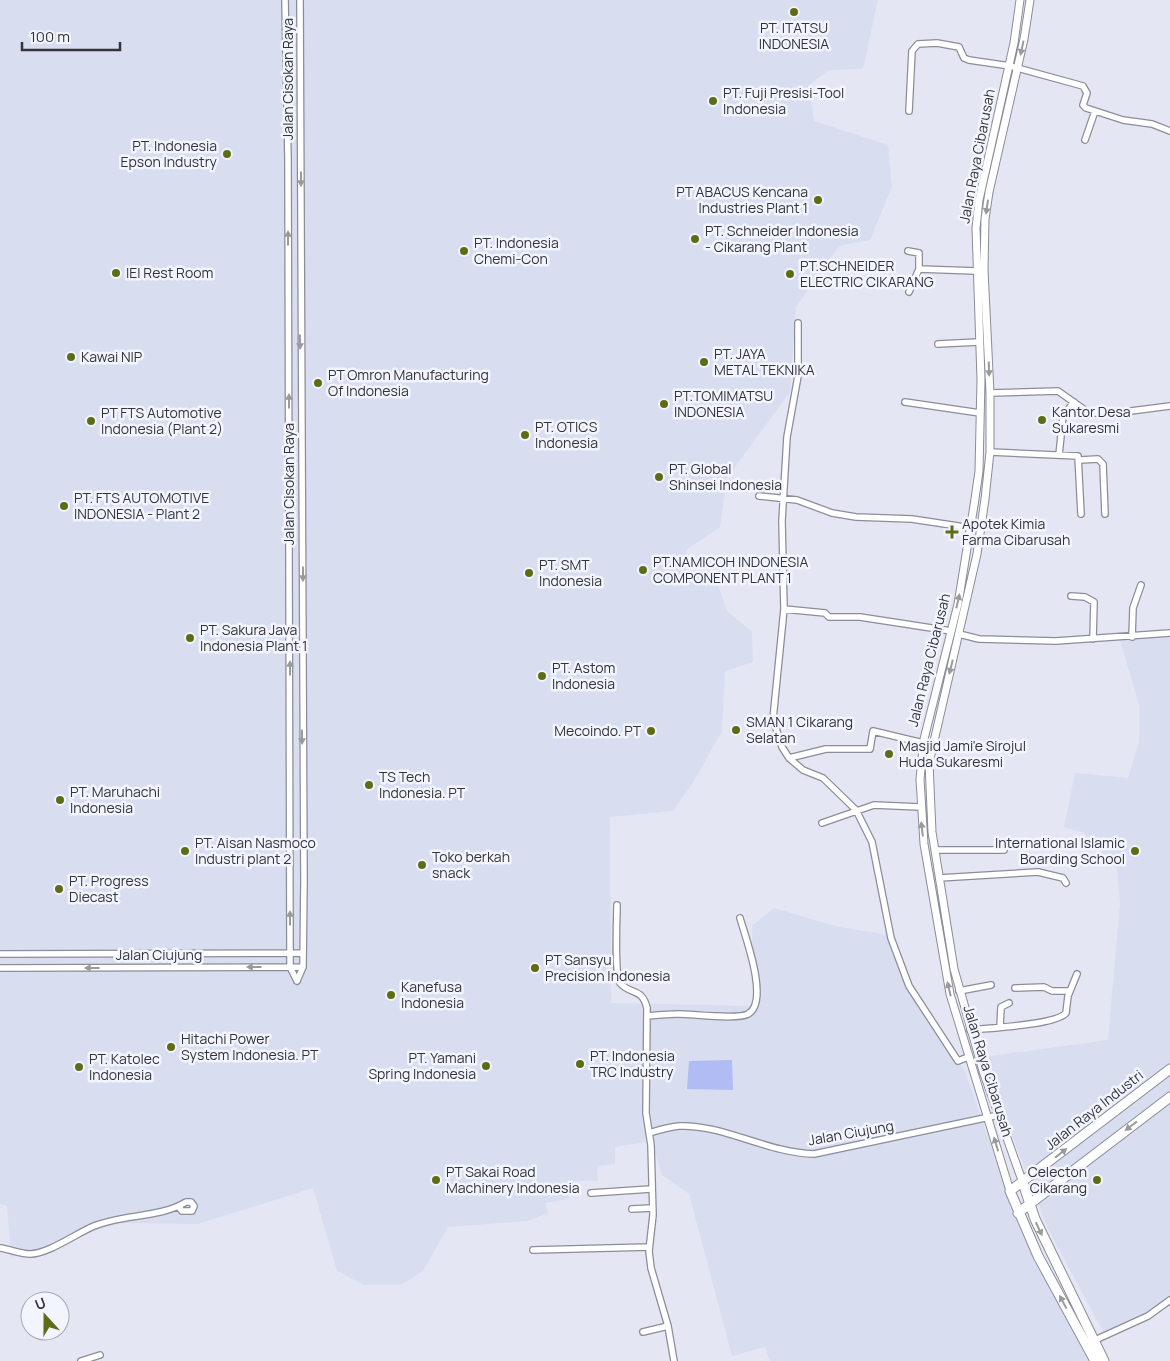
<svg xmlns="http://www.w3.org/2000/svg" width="1170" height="1361" font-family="Manrope,sans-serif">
<rect width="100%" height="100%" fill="#e4e7f3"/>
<path fill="#d8ddf0" d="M 0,0 L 878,0 L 863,69 L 829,70 L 809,85 L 814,121 L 888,145 L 892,187 L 870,240 L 839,246 L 796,307 L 790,392 L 727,478 L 720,527 L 686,550 L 685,575 L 714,574 L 727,611 L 752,632 L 753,662 L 725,671 L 722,731 L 694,781 L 673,811 L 610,817 L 611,1003 L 754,1006 L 752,926 L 774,908 L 839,927 L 889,935 L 909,986 L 965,1071 L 1017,1220 L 1088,1361 L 770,1361 L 765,1347 L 732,1356 L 689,1194 L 662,1175 L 652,1141 L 615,1147 L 615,1164 L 597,1166 L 598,1181 L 571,1181 L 569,1199 L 545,1203 L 548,1213 L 528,1221 L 448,1227 L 423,1271 L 401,1285 L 364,1285 L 337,1271 L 313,1188 L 198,1224 L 121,1223 L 11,1257 L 7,1206 L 0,1204 Z
M 1170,632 L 1170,1306 L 1107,1339 L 1047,1227 L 982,1057 L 1108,1040 L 1120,903 L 1117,869 L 1084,833 L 1064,827 L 1075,773 L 1128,778 L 1139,742 L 1139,705 L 1120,640 Z"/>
<path fill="#b0bcf3" d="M 732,1060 L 733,1090 L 687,1089 L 689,1061 Z"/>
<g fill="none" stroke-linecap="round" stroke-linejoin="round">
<g stroke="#8b8d98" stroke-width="8">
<path id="minor" d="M 285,0 L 288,159 L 290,954 L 290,967 L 297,981
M 909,111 L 912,51 L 918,44 L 937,43 L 959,47 L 964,58 L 969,60 L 1010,66 L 1083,86 L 1087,93 L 1083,105 L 1086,108 L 1123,120 L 1152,124 L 1170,131
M 1085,140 L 1095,111
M 908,251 L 919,253 L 919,269 L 976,271
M 909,292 L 919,269
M 798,323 L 798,376 L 787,437 L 782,521 L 784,609 L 773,719 L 782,747 L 789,758 L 803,770 L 823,778 L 856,810 L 872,842 L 891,938 L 909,986 L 958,1061 L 968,1057
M 938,344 L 979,342
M 990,393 L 1058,391 L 1089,413 L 1115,413 L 1170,406
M 905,402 L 980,413
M 990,452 L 1078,456 L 1081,514
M 1059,455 L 1063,416 L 1074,402
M 1080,460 L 1098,459 L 1103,464 L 1105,514
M 759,496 L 797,500 L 832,513 L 856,517 L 912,519 L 971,528
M 1071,596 L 1085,597 L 1094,602 L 1093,639
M 784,609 L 825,613 L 829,617 L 860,617 L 951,631
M 959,634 L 979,639 L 1056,641 L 1170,633
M 1132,637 L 1133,608 L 1141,585
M 789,758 L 826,749 L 870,749 L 873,731 L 923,743
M 822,823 L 874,805 L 920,807
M 935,850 L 1004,850
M 939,878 L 1038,872 L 1063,878 L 1066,883
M 617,905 C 617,918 614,974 620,983 C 630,995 642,987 647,1008 L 646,1113 L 651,1145 L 653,1215 L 649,1251 L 651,1268 L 668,1326 L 674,1361
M 0,954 L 303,953
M 0,968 L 303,967
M 297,981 L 303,967 L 304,881 L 300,0
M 1015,988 L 1044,987 L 1052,991 L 1069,991
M 959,991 L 991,985
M 647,1016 C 658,1015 668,1014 678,1014 C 693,1014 738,1020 748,1014 C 770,1002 745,936 740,918
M 1000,1027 L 1001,1007 L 1009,1003
M 970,1030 C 989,1028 1056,1025 1066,1013 L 1068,996 L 1077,974
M 649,1133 C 659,1130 668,1127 679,1126 C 722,1124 768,1153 814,1154 L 999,1115
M 591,1193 L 651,1189
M 632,1209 L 652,1208
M 0,1248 C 9,1249 21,1254 30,1254 C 48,1254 77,1233 94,1226 C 123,1214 160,1218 186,1202 L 191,1202 L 194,1206 L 192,1211 L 182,1211 L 179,1207
M 533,1250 L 649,1247
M 643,1332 L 668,1326
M 1093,1341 L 1148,1316 L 1170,1300
M 81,1361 L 100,1355"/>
</g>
<g stroke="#8b8d98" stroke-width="9">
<path id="tertiary" d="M 1023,1183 L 983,1071 L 954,969 L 932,832 L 929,763 L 977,554 L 985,499 L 990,452 L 990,393 L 984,270 L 985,219 L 989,192 L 1024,39 L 1030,0
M 1010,1191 L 950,994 L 924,844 L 920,779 L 924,739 L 958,604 L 975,499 L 979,471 L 981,379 L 976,228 L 979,200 L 1014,43 L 1020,0"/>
</g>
<g stroke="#8b8d98" stroke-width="11">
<path id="primary" d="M 1023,1183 L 1035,1219 L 1104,1361
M 1018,1213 L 1170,1097
M 1095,1361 L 1038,1256 L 1010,1191 L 1170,1069"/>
</g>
<use href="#minor" stroke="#fff" stroke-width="5.5"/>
<use href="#tertiary" stroke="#fff" stroke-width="7"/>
<use href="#primary" stroke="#fff" stroke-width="9"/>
</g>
<defs><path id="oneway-solid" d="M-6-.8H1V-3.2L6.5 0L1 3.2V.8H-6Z" transform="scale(1.25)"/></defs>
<g fill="#999a9c">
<use href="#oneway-solid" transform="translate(1022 48) rotate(102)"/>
<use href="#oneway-solid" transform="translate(301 179) rotate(90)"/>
<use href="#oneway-solid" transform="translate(987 207) rotate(98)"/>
<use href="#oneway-solid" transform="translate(288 238) rotate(-90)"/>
<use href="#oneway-solid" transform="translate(300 342) rotate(89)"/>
<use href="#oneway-solid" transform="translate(989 369) rotate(88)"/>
<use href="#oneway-solid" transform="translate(289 401) rotate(-90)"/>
<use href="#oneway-solid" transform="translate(303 574) rotate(90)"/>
<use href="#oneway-solid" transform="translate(958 601) rotate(-77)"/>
<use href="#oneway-solid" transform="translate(951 667) rotate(104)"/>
<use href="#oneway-solid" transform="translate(290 668) rotate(-90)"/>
<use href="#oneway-solid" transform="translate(302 737) rotate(89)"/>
<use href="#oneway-solid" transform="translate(922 829) rotate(-97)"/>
<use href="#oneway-solid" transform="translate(290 918) rotate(-90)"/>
<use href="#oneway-solid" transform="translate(254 967) rotate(180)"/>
<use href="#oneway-solid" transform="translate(92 968) rotate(180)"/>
<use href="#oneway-solid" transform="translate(949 989) rotate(-103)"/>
<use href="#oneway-solid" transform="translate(1131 1126) rotate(143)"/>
<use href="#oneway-solid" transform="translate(996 1144) rotate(-107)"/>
<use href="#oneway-solid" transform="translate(1061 1153) rotate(-38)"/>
<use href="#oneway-solid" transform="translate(1039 1229) rotate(65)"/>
<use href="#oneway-solid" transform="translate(1063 1302) rotate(-118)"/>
</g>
<g fill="#5e6c16" stroke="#f2f5fe" stroke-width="2">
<circle cx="794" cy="12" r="5"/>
<circle cx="713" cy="101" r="5"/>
<circle cx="227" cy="154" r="5"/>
<circle cx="818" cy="200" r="5"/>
<circle cx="695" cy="239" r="5"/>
<circle cx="464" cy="251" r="5"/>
<circle cx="116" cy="273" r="5"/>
<circle cx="790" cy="274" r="5"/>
<circle cx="71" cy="357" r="5"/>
<circle cx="704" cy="362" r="5"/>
<circle cx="318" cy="383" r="5"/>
<circle cx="664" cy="404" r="5"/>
<circle cx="1042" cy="420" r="5"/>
<circle cx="91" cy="421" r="5"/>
<circle cx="525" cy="435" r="5"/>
<circle cx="659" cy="477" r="5"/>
<circle cx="64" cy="506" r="5"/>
<path d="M949.5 524.5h5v5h5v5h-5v5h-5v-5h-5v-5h5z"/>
<circle cx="643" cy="570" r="5"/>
<circle cx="529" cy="573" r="5"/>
<circle cx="190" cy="638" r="5"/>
<circle cx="542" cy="676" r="5"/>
<circle cx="736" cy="730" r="5"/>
<circle cx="651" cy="731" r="5"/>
<circle cx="889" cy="754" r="5"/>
<circle cx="369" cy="785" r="5"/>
<circle cx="60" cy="800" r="5"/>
<circle cx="185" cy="851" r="5"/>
<circle cx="1135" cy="851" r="5"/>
<circle cx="422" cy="865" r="5"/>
<circle cx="59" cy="889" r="5"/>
<circle cx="535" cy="968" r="5"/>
<circle cx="391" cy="995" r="5"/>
<circle cx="171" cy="1047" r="5"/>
<circle cx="580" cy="1064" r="5"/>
<circle cx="486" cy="1066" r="5"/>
<circle cx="79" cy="1067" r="5"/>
<circle cx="436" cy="1180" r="5"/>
<circle cx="1097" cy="1180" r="5"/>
</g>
<g text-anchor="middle" stroke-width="5" stroke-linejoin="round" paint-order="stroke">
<g font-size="14" fill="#333439" stroke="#f2f5fe" text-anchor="start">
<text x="794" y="33" text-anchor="middle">PT. ITATSU<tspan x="794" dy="16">INDONESIA</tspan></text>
<text x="723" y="98">PT. Fuji Presisi-Tool<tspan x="723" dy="16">Indonesia</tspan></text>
<text x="217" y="151" text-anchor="end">PT. Indonesia<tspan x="217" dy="16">Epson Industry</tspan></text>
<text x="808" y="197" text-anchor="end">PT ABACUS Kencana<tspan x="808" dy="16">Industries Plant 1</tspan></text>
<text x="705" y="236">PT. Schneider Indonesia<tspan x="705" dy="16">- Cikarang Plant</tspan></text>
<text x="474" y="248">PT. Indonesia<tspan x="474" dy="16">Chemi-Con</tspan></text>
<text x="800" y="271">PT.SCHNEIDER<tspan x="800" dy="16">ELECTRIC CIKARANG</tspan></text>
<text x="126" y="278">IEI Rest Room</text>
<text x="714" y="359">PT. JAYA<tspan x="714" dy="16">METAL TEKNIKA</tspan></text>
<text x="81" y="362">Kawai NIP</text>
<text x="328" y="380">PT Omron Manufacturing<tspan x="328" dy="16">Of Indonesia</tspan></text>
<text x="674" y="401">PT.TOMIMATSU<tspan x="674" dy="16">INDONESIA</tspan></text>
<text x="1052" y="417">Kantor Desa<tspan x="1052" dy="16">Sukaresmi</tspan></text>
<text x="101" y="418">PT FTS Automotive<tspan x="101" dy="16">Indonesia (Plant 2)</tspan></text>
<text x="535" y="432">PT. OTICS<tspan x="535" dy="16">Indonesia</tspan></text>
<text x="669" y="474">PT. Global<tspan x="669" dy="16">Shinsei Indonesia</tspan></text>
<text x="74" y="503">PT. FTS AUTOMOTIVE<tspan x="74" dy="16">INDONESIA - Plant 2</tspan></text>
<text x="962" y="529">Apotek Kimia<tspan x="962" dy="16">Farma Cibarusah</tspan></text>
<text x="653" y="567">PT.NAMICOH INDONESIA<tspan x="653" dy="16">COMPONENT PLANT 1</tspan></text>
<text x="539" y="570">PT. SMT<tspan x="539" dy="16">Indonesia</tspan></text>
<text x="200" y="635">PT. Sakura Java<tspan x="200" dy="16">Indonesia Plant 1</tspan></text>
<text x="552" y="673">PT. Astom<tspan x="552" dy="16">Indonesia</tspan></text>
<text x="746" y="727">SMAN 1 Cikarang<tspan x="746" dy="16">Selatan</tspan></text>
<text x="641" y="736" text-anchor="end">Mecoindo. PT</text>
<text x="899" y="751">Masjid Jami'e Sirojul<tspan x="899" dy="16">Huda Sukaresmi</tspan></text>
<text x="379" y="782">TS Tech<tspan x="379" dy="16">Indonesia. PT</tspan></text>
<text x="70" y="797">PT. Maruhachi<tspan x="70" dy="16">Indonesia</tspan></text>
<text x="195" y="848">PT. Aisan Nasmoco<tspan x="195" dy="16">Industri plant 2</tspan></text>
<text x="1125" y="848" text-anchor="end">International Islamic<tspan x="1125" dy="16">Boarding School</tspan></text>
<text x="432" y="862">Toko berkah<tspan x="432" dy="16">snack</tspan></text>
<text x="69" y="886">PT. Progress<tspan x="69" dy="16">Diecast</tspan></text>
<text x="545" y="965">PT Sansyu<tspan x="545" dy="16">Precision Indonesia</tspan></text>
<text x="401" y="992">Kanefusa<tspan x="401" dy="16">Indonesia</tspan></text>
<text x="181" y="1044">Hitachi Power<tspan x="181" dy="16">System Indonesia. PT</tspan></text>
<text x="590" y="1061">PT. Indonesia<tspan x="590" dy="16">TRC Industry</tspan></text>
<text x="476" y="1063" text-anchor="end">PT. Yamani<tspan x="476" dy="16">Spring Indonesia</tspan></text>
<text x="89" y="1064">PT. Katolec<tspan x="89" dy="16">Indonesia</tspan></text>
<text x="446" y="1177">PT Sakai Road<tspan x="446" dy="16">Machinery Indonesia</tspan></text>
<text x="1087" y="1177" text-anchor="end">Celecton<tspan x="1087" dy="16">Cikarang</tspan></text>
</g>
<g font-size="14" fill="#333439" stroke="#f2f5fe">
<text transform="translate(288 79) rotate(-90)" y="5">Jalan Cisokan Raya</text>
<text transform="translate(977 156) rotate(-79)" y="5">Jalan Raya Cibarusah</text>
<text transform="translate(289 484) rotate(-90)" y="5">Jalan Cisokan Raya</text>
<text transform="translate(929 660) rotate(-76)" y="5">Jalan Raya Cibarusah</text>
<text x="159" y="960">Jalan Ciujung</text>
<text transform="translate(988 1071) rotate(73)" y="5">Jalan Raya Cibarusah</text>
<text transform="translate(1094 1110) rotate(-38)" y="5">Jalan Raya Industri</text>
<text transform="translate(851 1133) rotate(-10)" y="5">Jalan Ciujung</text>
</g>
</g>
<g transform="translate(45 1316) rotate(339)"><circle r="24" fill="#f2f5fe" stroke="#a6a8af"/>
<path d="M0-4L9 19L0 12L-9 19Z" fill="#5e6c16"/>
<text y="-8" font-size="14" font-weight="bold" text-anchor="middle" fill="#333439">U</text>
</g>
<path d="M22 42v8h98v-8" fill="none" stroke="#333439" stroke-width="2.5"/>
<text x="30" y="42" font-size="15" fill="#333439" stroke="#f2f5fe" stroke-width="4" paint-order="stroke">100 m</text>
</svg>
